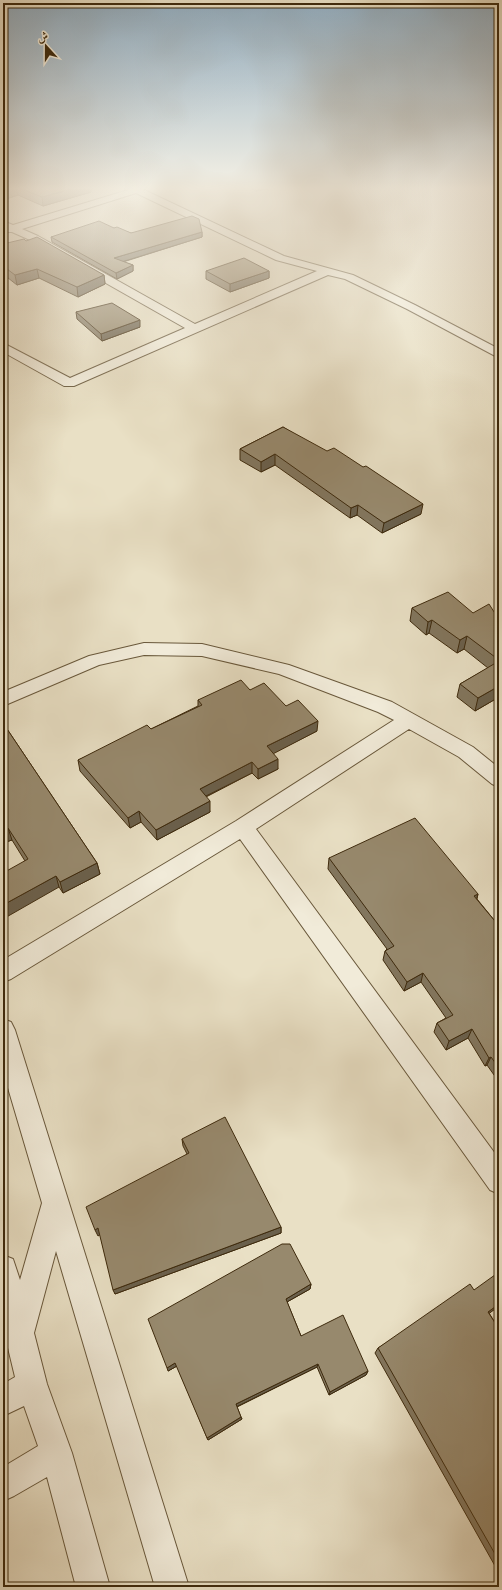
<svg xmlns="http://www.w3.org/2000/svg" width="502" height="1590" font-family="Cardo,Amiri,serif">
<rect width="100%" height="100%" fill="#e9e0c5"/>
<filter id="stains"><feTurbulence type="fractalNoise" baseFrequency=".005" numOctaves="4"/><feColorMatrix values="0 0 0 0 .2 0 0 0 0 .09 0 0 0 0 .02 0 0 0 .5 -.17"/></filter>
<radialGradient id="worn" r=".72"><stop offset=".6" stop-color="#630" stop-opacity="0"/><stop offset="1" stop-color="#630" stop-opacity=".3"/></radialGradient>
<g fill="none" stroke-linecap="round" stroke-linejoin="round">
<g stroke="#69583b" stroke-width="2">
<path id="street" d="M 127,188 L 140,188 L 284,256 L 353,275 L 415,305 L 499,349 L 499,358 L 407,309 L 345,279 L 328,275 L 74,386 L 64,386 L 3,352 L 3,343 L 70,378 L 185,328 L 30,240 L 12,232 L 3,232 L 3,221 L 13,225 L 128,190 ZM 136,193 L 276,260 L 317,271 L 195,324 L 38,236 L 22,229 Z
M 144,643 L 202,644 L 289,665 L 392,702 L 473,747 L 499,768 L 499,787 L 492,784 L 459,757 L 409,729 L 256,829 L 499,1159 L 499,1194 L 490,1190 L 240,839 L 11,979 L 3,982 L 3,960 L 236,821 L 394,720 L 378,712 L 279,674 L 202,656 L 144,655 L 99,665 L 3,706 L 3,692 L 89,656 Z
M 3,1019 L 11,1022 L 15,1030 L 189,1587 L 155,1587 L 56,1251 L 34,1333 L 47,1384 L 72,1453 L 110,1587 L 76,1587 L 47,1477 L 14,1496 L 3,1501 L 3,1467 L 38,1446 L 24,1406 L 3,1416 L 3,1384 L 15,1377 L 3,1327 L 3,1255 L 13,1259 L 20,1280 L 42,1203 L 3,1071 Z"/>
</g>
<use href="#street" fill="#f1ebd9" fill-rule="evenodd"/>
</g>
<path fill="#82765e" stroke="#3e2a0d" d="M 3,188 L 91,188 L 91,192 L 43,206 L 18,195 L 3,200 Z
M 250,188 L 271,188 L 256,191 Z
M 114,228 L 131,233 L 202,232 L 202,237 L 123,262 L 133,265 L 133,271 L 117,279 L 52,242 L 51,237 Z
M 26,241 L 104,275 L 105,284 L 78,297 L 39,278 L 17,285 L 3,274 L 3,244 Z
M 206,271 L 269,271 L 269,278 L 230,292 L 206,279 Z
M 76,312 L 140,327 L 102,341 L 77,319 Z
M 283,427 L 421,514 L 382,533 L 357,515 L 350,518 L 275,465 L 261,472 L 240,460 L 240,449 Z
M 412,608 L 498,618 L 499,617 L 499,697 L 475,711 L 457,697 L 460,684 L 488,668 L 464,649 L 457,653 L 429,633 L 426,635 L 410,621 Z
M 250,690 L 286,706 L 317,731 L 273,753 L 278,769 L 258,779 L 252,773 L 206,797 L 210,812 L 157,840 L 141,822 L 130,828 L 80,771 L 78,760 L 151,729 L 198,706 L 198,700 Z
M 3,723 L 97,863 L 100,874 L 63,893 L 59,887 L 25,861 L 12,840 L 3,843 Z
M 329,858 L 478,894 L 477,899 L 499,926 L 499,1082 L 487,1065 L 485,1066 L 468,1038 L 446,1050 L 434,1032 L 437,1023 L 446,1018 L 421,982 L 404,991 L 383,960 L 385,951 L 387,949 L 328,869 Z
M 182,1139 L 281,1227 L 281,1233 L 115,1294 L 100,1234 L 98,1236 L 187,1154 L 183,1146 Z
M 311,1284 L 310,1289 L 287,1302 L 301,1336 L 368,1371 L 366,1375 L 329,1395 L 317,1367 L 237,1407 L 241,1417 L 242,1419 L 208,1440 L 177,1366 L 168,1371 Z
M 474,1290 L 499,1306 L 489,1313 L 499,1329 L 499,1573 L 375,1353 L 378,1348 Z"/>
<path fill="#6a604c" stroke="#3e2a0d" d="M 13,188 L 17,188 L 18,195 L 3,200 L 3,191 Z
M 75,188 L 91,188 L 91,192 L 43,206 L 42,197 Z
M 256,188 L 271,188 L 256,191 Z
M 202,232 L 202,237 L 115,264 L 114,258 Z
M 133,265 L 133,271 L 117,279 L 116,273 Z
M 37,269 L 39,278 L 17,285 L 15,275 Z
M 269,271 L 269,278 L 230,292 L 230,284 Z
M 104,275 L 105,284 L 78,297 L 77,287 Z
M 140,320 L 140,327 L 102,341 L 101,334 Z
M 275,454 L 275,465 L 261,472 L 261,462 Z
M 423,504 L 421,514 L 382,533 L 384,523 Z
M 358,505 L 357,515 L 350,518 L 351,508 Z
M 432,620 L 429,633 L 426,635 L 428,622 Z
M 467,636 L 464,649 L 457,653 L 460,640 Z
M 499,686 L 499,697 L 475,711 L 478,698 Z
M 318,721 L 317,731 L 267,757 L 267,746 Z
M 278,759 L 278,769 L 258,779 L 258,769 Z
M 252,762 L 252,773 L 200,799 L 200,789 Z
M 210,801 L 210,812 L 157,840 L 156,830 Z
M 139,811 L 141,822 L 130,828 L 128,818 Z
M 8,828 L 12,840 L 3,843 L 3,830 Z
M 97,863 L 100,874 L 63,893 L 60,882 Z
M 56,876 L 59,887 L 3,919 L 3,905 Z
M 478,894 L 475,904 L 474,896 Z
M 423,973 L 421,982 L 404,991 L 407,982 Z
M 472,1029 L 468,1038 L 446,1050 L 449,1041 Z
M 491,1057 L 487,1065 L 485,1066 L 489,1058 Z
M 281,1227 L 281,1233 L 115,1294 L 113,1290 Z
M 98,1228 L 101,1234 L 98,1236 L 95,1230 Z
M 311,1284 L 310,1289 L 285,1303 L 286,1299 Z
M 499,1304 L 499,1306 L 483,1318 L 488,1312 Z
M 175,1363 L 177,1366 L 168,1371 L 167,1368 Z
M 318,1364 L 317,1367 L 236,1407 L 236,1404 Z
M 368,1371 L 366,1375 L 329,1395 L 330,1392 Z
M 241,1417 L 242,1419 L 208,1440 L 207,1438 Z"/>
<path fill="#97896d" stroke="#3e2a0d" d="M 3,188 L 13,188 L 3,191 Z
M 19,188 L 75,188 L 42,197 Z
M 192,216 L 199,219 L 202,232 L 114,258 L 133,265 L 116,273 L 51,237 L 99,221 L 114,228 L 117,227 L 131,233 Z
M 37,237 L 104,275 L 77,287 L 37,269 L 15,275 L 3,266 L 3,244 L 24,239 L 26,241 Z
M 244,258 L 269,271 L 230,284 L 206,271 Z
M 112,303 L 140,320 L 101,334 L 76,312 Z
M 283,427 L 327,451 L 334,448 L 363,467 L 366,466 L 423,504 L 384,523 L 358,505 L 351,508 L 275,454 L 261,462 L 240,449 Z
M 448,592 L 473,613 L 489,604 L 498,618 L 499,617 L 499,660 L 467,636 L 460,640 L 432,620 L 428,622 L 412,608 Z
M 499,661 L 499,686 L 478,698 L 460,684 Z
M 241,680 L 250,690 L 264,683 L 286,706 L 298,700 L 318,721 L 267,746 L 278,759 L 258,769 L 252,762 L 200,789 L 210,801 L 156,830 L 139,811 L 128,818 L 78,760 L 147,725 L 151,729 L 202,705 L 198,700 Z
M 3,723 L 97,863 L 60,882 L 56,876 L 3,905 L 3,873 L 28,859 L 8,828 L 3,830 Z
M 415,818 L 478,894 L 474,896 L 499,926 L 499,1068 L 491,1057 L 489,1058 L 472,1029 L 449,1041 L 437,1023 L 453,1015 L 423,973 L 407,982 L 385,951 L 394,946 L 329,858 Z
M 225,1117 L 281,1227 L 113,1290 L 98,1228 L 95,1230 L 86,1207 L 189,1153 L 182,1139 Z
M 282,1244 L 290,1244 L 311,1284 L 286,1299 L 301,1336 L 343,1315 L 368,1371 L 330,1392 L 318,1364 L 236,1404 L 241,1417 L 207,1438 L 175,1363 L 167,1368 L 148,1319 Z
M 499,1272 L 499,1304 L 488,1312 L 499,1329 L 499,1561 L 378,1348 L 470,1284 L 474,1290 Z"/>
<linearGradient id="sky" x2="0" y2="1"><stop stop-color="#91adc1"/><stop offset="0.46" stop-color="#f5f1e5"/><stop offset="1" stop-color="#f5f1e5" stop-opacity="0"/></linearGradient>
<rect width="502" height="410" fill="url(#sky)"/>
<rect width="502" height="1590" fill="none" stroke="#e9e0c5" stroke-width="16"/>
<rect x="4" y="4" width="494" height="1582" fill="none" stroke="#3e2a0d" stroke-width="2"/>
<rect x="8" y="8" width="486" height="1574" fill="none" stroke="#3e2a0d"/>
<g transform="translate(46 46) rotate(339)" stroke="#f1ebd9" stroke-width="3" paint-order="stroke">
<path d="M0-3L7 15L0 10L-7 15Z" fill="#3e2a0d"/>
<text y="-6" font-size="11" font-weight="bold" text-anchor="middle" fill="#3e2a0d">ش</text>
</g>
<rect width="100%" height="100%" filter="url(#stains)"/>
<rect width="100%" height="100%" fill="url(#worn)"/>
</svg>
